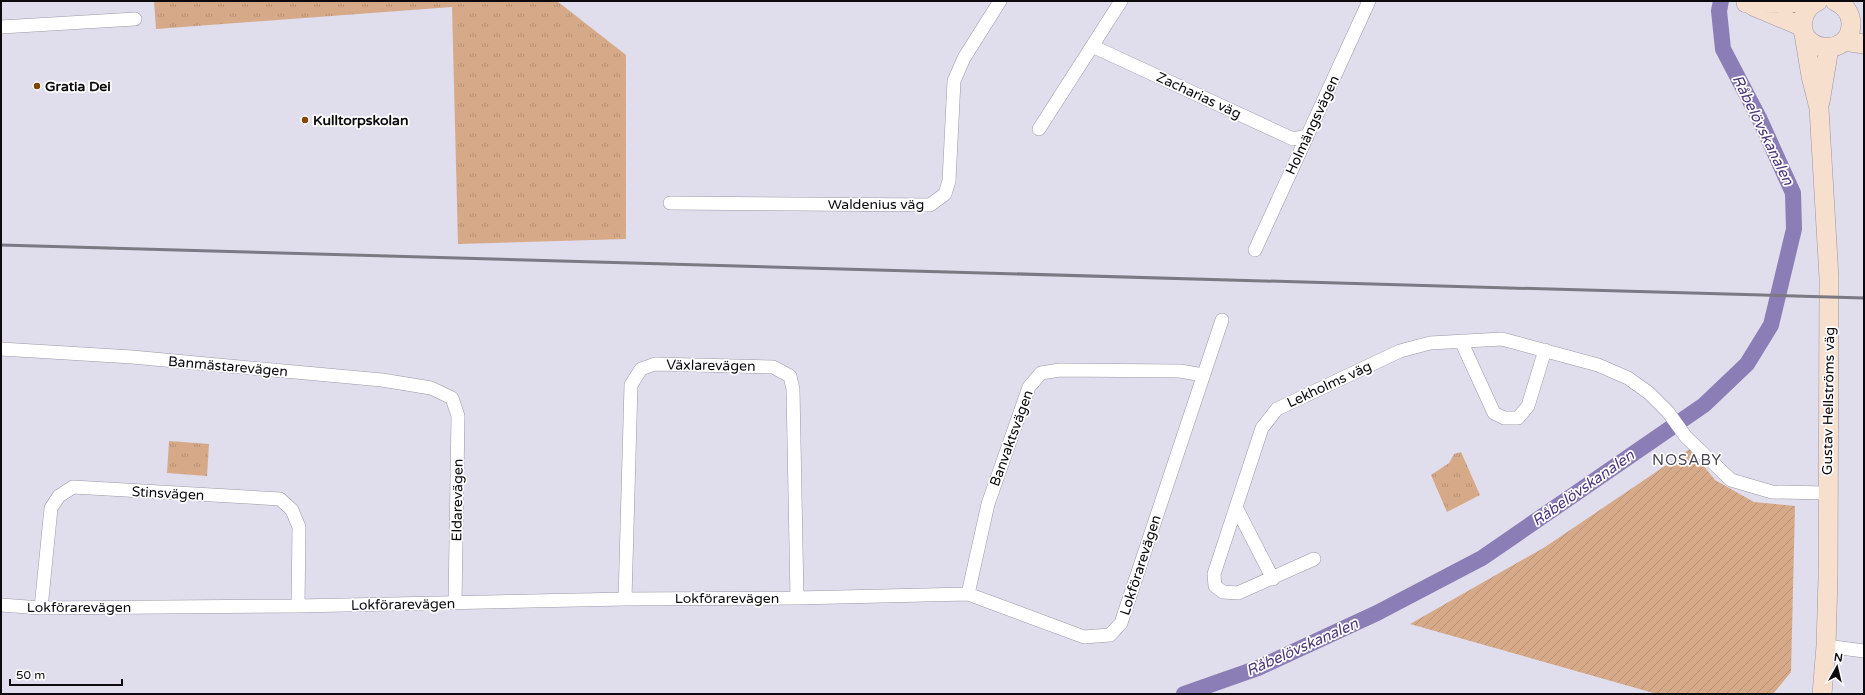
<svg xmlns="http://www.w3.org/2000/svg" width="1865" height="695" font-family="'Varela Round',sans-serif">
<defs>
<pattern id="park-tufts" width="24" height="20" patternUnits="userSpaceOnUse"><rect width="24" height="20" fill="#d6aa89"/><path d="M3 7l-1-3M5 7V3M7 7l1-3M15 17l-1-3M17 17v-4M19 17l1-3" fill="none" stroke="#b69175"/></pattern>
<pattern id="garden-furrows" width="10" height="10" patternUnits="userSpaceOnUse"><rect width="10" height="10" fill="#d6aa89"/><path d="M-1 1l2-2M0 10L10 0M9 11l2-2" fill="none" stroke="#b69175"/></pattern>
</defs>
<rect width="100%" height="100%" fill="#e0dded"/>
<path fill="url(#park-tufts)" d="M 154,1 L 557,1 L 626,55 L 626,239 L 458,244 L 452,7 L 156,29 Z
M 169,441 L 209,444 L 207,476 L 167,473 Z
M 1461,452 L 1480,495 L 1447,512 L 1431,475 L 1449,463 L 1454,454 Z"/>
<path fill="url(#garden-furrows)" d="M 1690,449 L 1715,480 L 1754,502 L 1795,506 L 1791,672 L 1773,694 L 1657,694 L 1410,624 L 1545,547 Z"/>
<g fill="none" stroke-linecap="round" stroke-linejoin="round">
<path stroke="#8b7db5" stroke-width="16" d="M 1184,694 L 1258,668 L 1377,613 L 1482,558 L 1704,405 L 1747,364 L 1771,325 L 1794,229 L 1793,193 L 1760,120 L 1723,49 L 1719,11 L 1721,1"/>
<g stroke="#9b98a7" stroke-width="14">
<path id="street" d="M 1,27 L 135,19
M 1092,46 L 1293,139 L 1306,136
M 1039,129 L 1121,1
M 670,203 L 930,205 L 945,194 L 949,181 L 954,81 L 964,58 L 1000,1
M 1255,250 L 1369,1
M 1461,341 L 1494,413 L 1504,418 L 1518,418 L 1528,406 L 1545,350
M 1,349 L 132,357 L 382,380 L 431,388 L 452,398 L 458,416 L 455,603
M 1236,507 L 1273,579
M 1314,559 L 1238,593 L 1223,592 L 1215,586 L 1214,574 L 1262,428 L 1277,409 L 1400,351 L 1430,343 L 1502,339 L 1598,365 L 1628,378 L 1649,393 L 1668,412 L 1686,437 L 1731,480 L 1772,492 L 1827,493
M 968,594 L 988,504 L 1029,387 L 1041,373 L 1060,370 L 1180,371 L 1203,375
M 625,599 L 631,385 L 641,369 L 655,364 L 773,367 L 790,376 L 793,389 L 797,598
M 1,605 L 41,608 L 298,606 L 625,599 L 797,598 L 968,594 L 1084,637 L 1110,635 L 1121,623 L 1222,320
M 41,608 L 51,508 L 59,496 L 73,487 L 280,499 L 292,510 L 299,527 L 298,606
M 1826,646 L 1864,651"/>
</g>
<g stroke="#9b98a7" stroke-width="20">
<path id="secondary" d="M 1818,1 C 1811,4 1806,9 1804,16 C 1792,53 1853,60 1851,22 C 1850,12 1844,5 1835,1
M 1746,3 L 1815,2
M 1753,6 L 1803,27
M 1804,34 L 1811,76 L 1819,108 L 1829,278 L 1828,578 L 1826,646 L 1822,694
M 1844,41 L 1864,44
M 1820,102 L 1829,48"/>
</g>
<use href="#street" stroke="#fff" stroke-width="13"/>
<use href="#secondary" stroke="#f6dfcc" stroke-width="19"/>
<path stroke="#7b7984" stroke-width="3" d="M 1,245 L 1864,298"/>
</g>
<g fill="#824502" stroke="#fff" stroke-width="1.5">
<circle cx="37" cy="86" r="4"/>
<circle cx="305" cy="120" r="4"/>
</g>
<g text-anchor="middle" stroke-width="3.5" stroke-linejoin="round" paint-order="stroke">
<g font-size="14" font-weight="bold" fill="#0c0a0f" stroke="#fff" text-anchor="start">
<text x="45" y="91">Gratia Dei</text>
<text x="313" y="125">Kulltorpskolan</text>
</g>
<g font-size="14" fill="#0c0a0f" stroke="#fff">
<text transform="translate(1199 95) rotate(25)" y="5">Zacharias väg</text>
<text transform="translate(1312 125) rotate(-65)" y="5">Holmängsvägen</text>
<text x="876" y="209">Waldenius väg</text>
<text transform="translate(711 365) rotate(1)" y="5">Växlarevägen</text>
<text transform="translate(228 366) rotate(5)" y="5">Banmästarevägen</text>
<text transform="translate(1329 384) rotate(-25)" y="5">Lekholms väg</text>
<text transform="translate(1828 401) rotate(-89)" y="5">Gustav Hellströms väg</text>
<text transform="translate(1011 438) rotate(-70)" y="5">Banvaktsvägen</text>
<text transform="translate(168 493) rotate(3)" y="5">Stinsvägen</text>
<text transform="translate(457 500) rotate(-89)" y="5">Eldarevägen</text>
<text transform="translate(1140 565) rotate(-72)" y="5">Lokförarevägen</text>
<text x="727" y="603">Lokförarevägen</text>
<text transform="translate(403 604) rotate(-1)" y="5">Lokförarevägen</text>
<text x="79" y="612">Lokförarevägen</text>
</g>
<g font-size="15" font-style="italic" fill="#4c367c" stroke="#fff">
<text transform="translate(1763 130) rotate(64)" y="5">Råbelövskanalen</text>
<text transform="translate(1583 488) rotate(-35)" y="5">Råbelövskanalen</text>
<text transform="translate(1302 647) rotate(-24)" y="5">Råbelövskanalen</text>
</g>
<g font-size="15" letter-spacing="1" fill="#4a4753" stroke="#fff">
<text x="1687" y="465">NOSABY</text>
</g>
</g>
<rect width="1865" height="695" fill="none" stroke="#0c0a0f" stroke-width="4"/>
<g transform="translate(1837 667) rotate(8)" stroke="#ffffff" stroke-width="3" paint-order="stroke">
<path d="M0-3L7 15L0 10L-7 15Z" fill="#0c0a0f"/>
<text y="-6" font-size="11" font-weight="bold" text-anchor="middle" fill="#0c0a0f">N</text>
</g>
<path d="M10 679v6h112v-6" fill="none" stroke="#0c0a0f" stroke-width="2"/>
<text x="16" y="679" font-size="12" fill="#0c0a0f" stroke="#ffffff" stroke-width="3" paint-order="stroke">50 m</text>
</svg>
